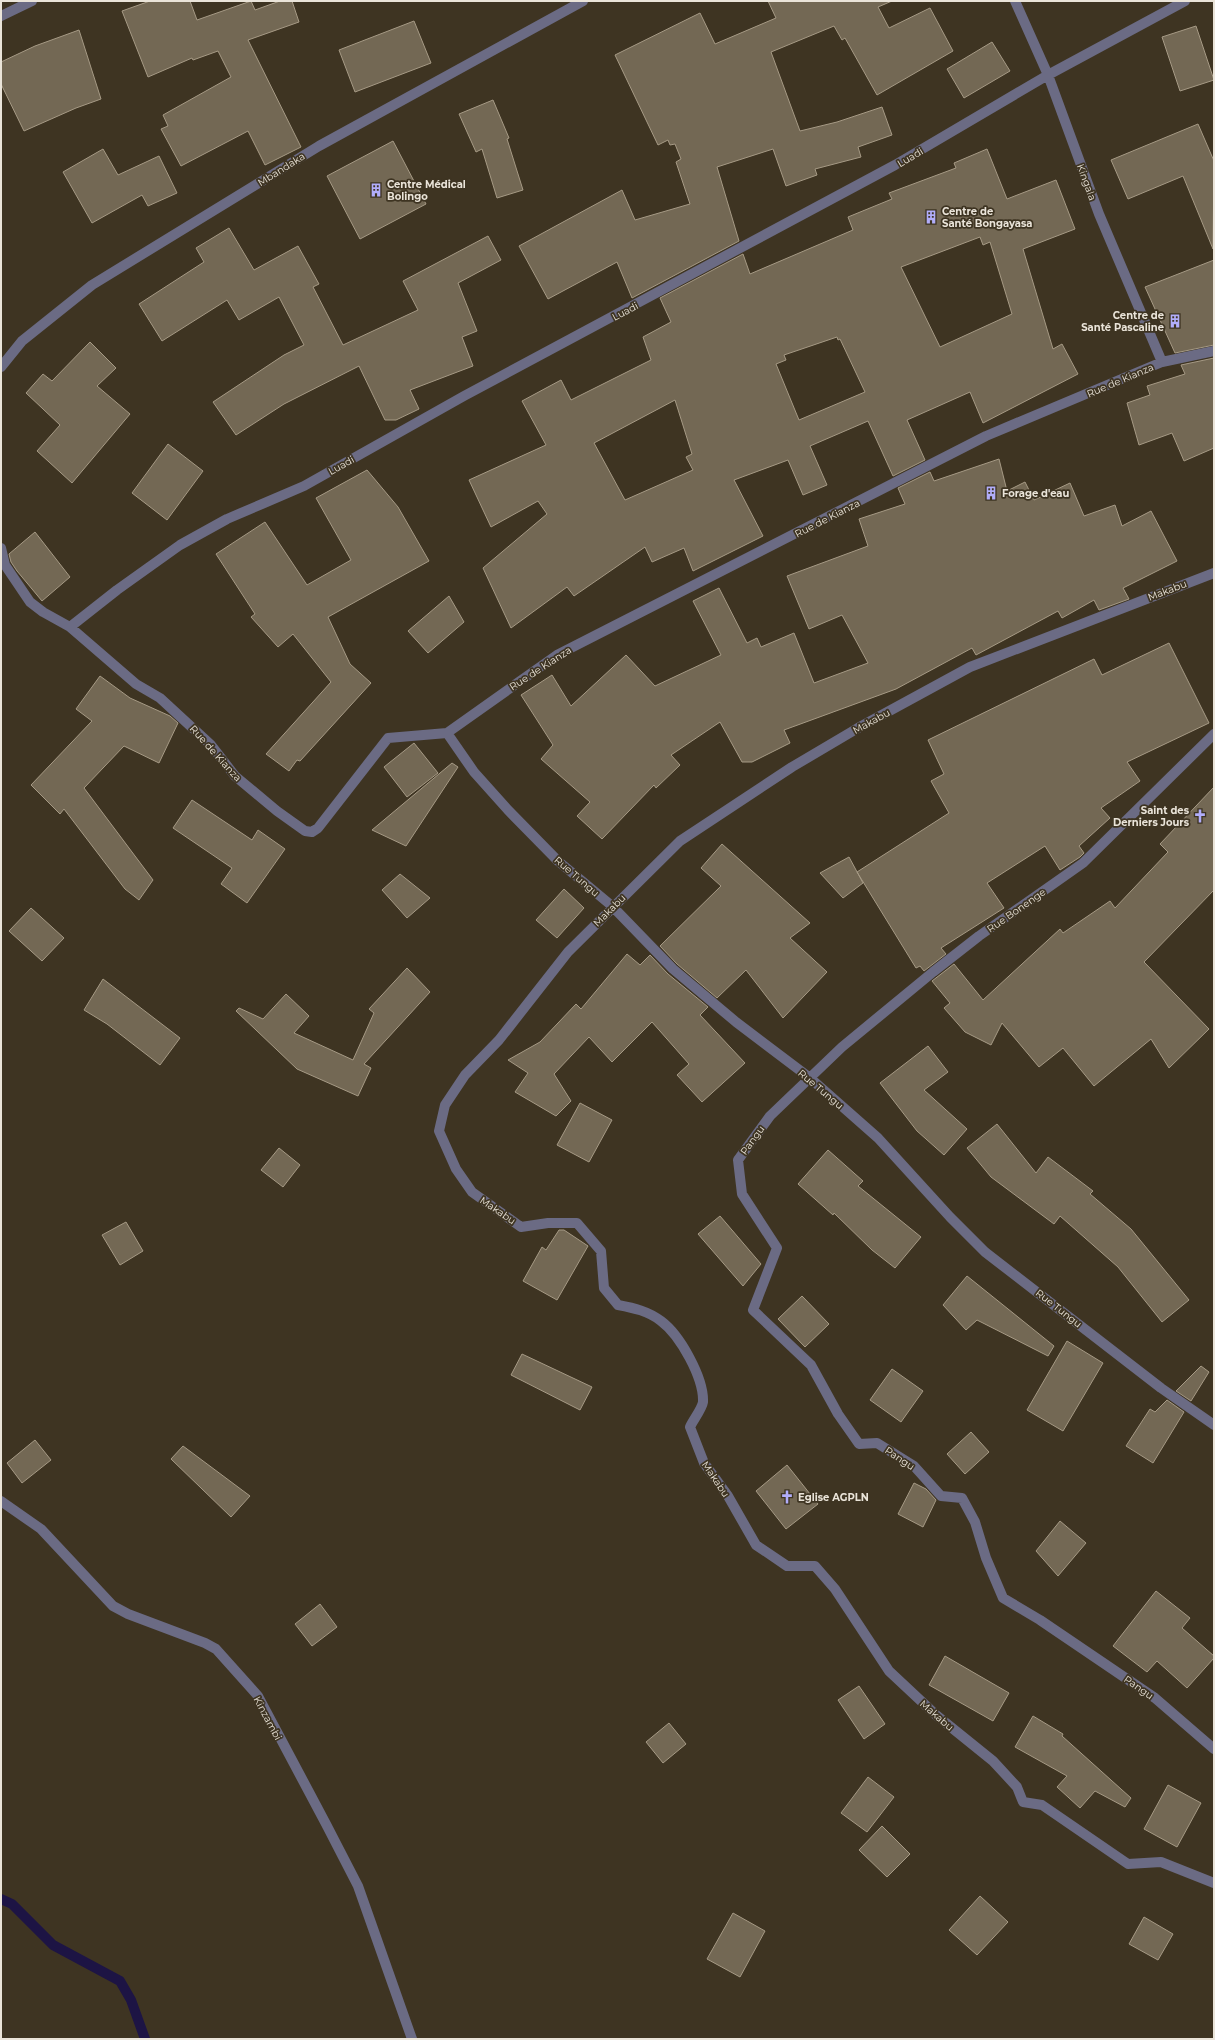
<svg xmlns="http://www.w3.org/2000/svg" width="1215" height="2040" font-family="Montserrat,sans-serif">
<rect width="100%" height="100%" fill="#3e3422"/>
<g fill="none" stroke-linecap="round" stroke-linejoin="round">
<path stroke="#1d1444" stroke-width="10" d="M 1,1899 L 12,1904 L 53,1945 L 120,1981 L 131,2000 L 145,2039"/>
</g>
<path fill="#736854" stroke="#a69a85" fill-rule="evenodd" d="M 150,1 L 190,1 L 197,20 L 251,1 L 255,10 L 280,1 L 292,1 L 299,22 L 248,40 L 301,147 L 265,165 L 248,131 L 181,166 L 161,129 L 168,126 L 163,115 L 231,77 L 218,51 L 193,60 L 192,58 L 148,77 L 122,11 Z
M 768,1 L 892,1 L 878,7 L 889,28 L 930,8 L 953,51 L 877,95 L 845,38 L 842,40 L 834,26 L 771,52 L 800,131 L 837,122 L 882,107 L 892,135 L 858,147 L 861,157 L 815,169 L 817,175 L 786,186 L 773,149 L 717,167 L 739,241 L 632,298 L 617,262 L 548,299 L 519,246 L 622,190 L 635,220 L 690,204 L 676,162 L 681,159 L 675,144 L 670,145 L 668,140 L 658,145 L 615,55 L 700,13 L 715,44 L 776,18 Z
M 414,21 L 431,63 L 355,92 L 339,50 Z
M 1196,26 L 1214,80 L 1180,91 L 1162,37 Z
M 79,30 L 101,99 L 76,108 L 24,131 L 1,84 L 1,62 L 35,46 Z
M 992,42 L 1010,71 L 964,98 L 947,69 Z
M 493,100 L 509,138 L 507,139 L 523,190 L 497,198 L 482,149 L 476,152 L 459,114 Z
M 1198,124 L 1214,161 L 1213,249 L 1183,176 L 1128,199 L 1111,160 Z
M 393,141 L 426,204 L 360,239 L 327,176 Z
M 103,149 L 118,175 L 159,156 L 177,193 L 148,206 L 142,195 L 92,223 L 63,172 Z
M 987,149 L 1007,199 L 1056,180 L 1075,229 L 1023,249 L 1053,349 L 1062,344 L 1078,374 L 983,423 L 970,392 L 907,420 L 925,460 L 893,476 L 868,421 L 810,446 L 827,485 L 803,495 L 788,460 L 734,480 L 763,536 L 693,571 L 684,548 L 652,562 L 645,547 L 574,596 L 567,587 L 511,628 L 483,568 L 547,514 L 538,501 L 491,527 L 469,480 L 546,445 L 522,401 L 561,380 L 571,400 L 651,360 L 643,337 L 671,322 L 660,298 L 743,254 L 750,274 L 853,230 L 848,217 L 892,199 L 889,193 L 956,168 L 954,163 ZM 980,237 L 983,245 L 990,242 L 1012,314 L 940,347 L 901,267 ZM 837,337 L 838,340 L 840,339 L 865,392 L 799,420 L 776,364 L 786,360 L 784,355 ZM 675,400 L 692,454 L 686,457 L 693,470 L 625,500 L 594,443 Z
M 229,228 L 254,270 L 298,246 L 319,284 L 313,287 L 343,345 L 418,310 L 403,281 L 488,236 L 501,260 L 458,283 L 477,331 L 462,337 L 473,366 L 410,390 L 419,409 L 396,420 L 385,420 L 359,366 L 284,404 L 236,435 L 213,402 L 284,355 L 304,345 L 279,297 L 239,320 L 227,300 L 162,341 L 139,304 L 204,262 L 196,248 Z
M 1214,260 L 1214,345 L 1175,353 L 1145,287 Z
M 90,342 L 116,368 L 97,386 L 130,414 L 72,483 L 37,451 L 60,425 L 26,393 L 43,374 L 52,381 Z
M 1214,358 L 1214,448 L 1184,461 L 1172,433 L 1139,445 L 1127,403 L 1150,395 L 1147,386 L 1185,374 L 1181,365 Z
M 168,444 L 203,471 L 167,520 L 132,493 Z
M 999,459 L 1007,491 L 1025,482 L 1034,500 L 1070,483 L 1084,516 L 1115,505 L 1122,526 L 1151,511 L 1177,561 L 1123,588 L 1129,599 L 1099,610 L 1094,600 L 1062,618 L 1058,611 L 976,655 L 972,648 L 896,689 L 784,730 L 790,743 L 752,762 L 742,762 L 720,722 L 671,755 L 680,765 L 656,788 L 654,785 L 602,839 L 577,816 L 590,802 L 541,759 L 553,745 L 521,695 L 552,675 L 571,706 L 626,655 L 655,686 L 721,655 L 693,601 L 719,588 L 747,643 L 757,638 L 761,647 L 794,633 L 814,683 L 868,663 L 842,615 L 809,629 L 787,576 L 868,546 L 859,519 L 905,504 L 898,488 L 930,472 L 934,481 Z
M 367,470 L 398,507 L 429,561 L 328,617 L 350,664 L 371,683 L 300,761 L 297,760 L 289,771 L 266,754 L 331,682 L 293,634 L 278,647 L 251,617 L 255,614 L 216,554 L 265,522 L 307,585 L 351,560 L 316,498 Z
M 35,532 L 70,577 L 42,601 L 17,571 L 11,562 L 9,554 Z
M 449,596 L 464,622 L 428,653 L 408,631 Z
M 1169,643 L 1209,723 L 1127,762 L 1140,781 L 1101,808 L 1110,818 L 1079,846 L 1084,853 L 1080,857 L 1060,870 L 1045,846 L 987,883 L 1004,908 L 941,948 L 946,954 L 924,971 L 920,966 L 916,968 L 857,872 L 949,813 L 931,781 L 944,774 L 928,740 L 1094,659 L 1102,675 Z
M 100,676 L 130,698 L 170,716 L 178,723 L 159,763 L 124,746 L 84,788 L 153,880 L 139,900 L 125,889 L 64,809 L 60,814 L 31,785 L 92,721 L 76,709 Z
M 414,743 L 438,773 L 407,797 L 384,767 Z
M 452,763 L 458,767 L 406,846 L 372,830 Z
M 1214,787 L 1214,890 L 1144,962 L 1209,1029 L 1169,1068 L 1151,1039 L 1094,1086 L 1063,1048 L 1039,1067 L 1002,1023 L 991,1045 L 965,1032 L 944,1008 L 950,1003 L 932,981 L 954,964 L 983,1000 L 1060,929 L 1063,933 L 1110,901 L 1115,908 L 1168,852 L 1160,844 Z
M 192,800 L 252,840 L 258,830 L 285,849 L 247,903 L 221,884 L 232,868 L 173,828 Z
M 722,844 L 810,923 L 790,938 L 827,972 L 783,1018 L 746,970 L 717,998 L 677,964 L 660,946 L 721,886 L 701,868 Z
M 849,857 L 863,883 L 843,898 L 820,873 Z
M 400,874 L 430,898 L 407,918 L 382,890 Z
M 564,889 L 584,908 L 557,938 L 536,920 Z
M 31,908 L 64,938 L 42,961 L 9,931 Z
M 627,954 L 640,965 L 650,955 L 668,974 L 708,1007 L 700,1015 L 745,1063 L 702,1102 L 677,1075 L 689,1064 L 652,1022 L 612,1062 L 589,1037 L 554,1074 L 571,1101 L 556,1116 L 515,1092 L 528,1073 L 508,1060 L 540,1042 L 576,1004 L 581,1009 Z
M 407,968 L 430,992 L 364,1064 L 371,1068 L 358,1096 L 297,1069 L 236,1011 L 239,1008 L 263,1019 L 286,994 L 309,1016 L 294,1033 L 353,1060 L 374,1013 L 369,1009 Z
M 103,979 L 180,1038 L 160,1065 L 107,1024 L 84,1010 Z
M 928,1046 L 948,1072 L 924,1090 L 967,1129 L 944,1155 L 917,1131 L 880,1083 Z
M 580,1103 L 612,1120 L 589,1162 L 557,1145 Z
M 997,1124 L 1036,1173 L 1048,1157 L 1093,1191 L 1090,1194 L 1131,1229 L 1189,1300 L 1162,1322 L 1118,1267 L 1060,1216 L 1054,1224 L 991,1177 L 967,1148 Z
M 279,1148 L 300,1165 L 283,1187 L 261,1170 Z
M 828,1150 L 863,1181 L 858,1186 L 921,1237 L 895,1268 L 872,1250 L 834,1213 L 833,1215 L 798,1184 Z
M 720,1216 L 761,1264 L 743,1286 L 698,1234 Z
M 126,1222 L 143,1251 L 120,1265 L 102,1235 Z
M 559,1230 L 564,1230 L 588,1246 L 557,1300 L 523,1281 L 542,1247 L 546,1250 Z
M 967,1276 L 1054,1346 L 1048,1356 L 977,1320 L 966,1330 L 943,1305 Z
M 802,1296 L 829,1324 L 805,1347 L 778,1319 Z
M 1067,1341 L 1103,1363 L 1063,1431 L 1027,1410 Z
M 522,1354 L 592,1387 L 580,1410 L 511,1375 Z
M 1201,1366 L 1209,1372 L 1191,1401 L 1176,1391 Z
M 892,1369 L 923,1391 L 901,1422 L 870,1400 Z
M 1167,1400 L 1184,1412 L 1153,1463 L 1126,1446 L 1150,1409 L 1155,1412 Z
M 971,1432 L 989,1452 L 965,1474 L 947,1454 Z
M 35,1440 L 51,1460 L 22,1483 L 7,1463 Z
M 183,1446 L 250,1496 L 231,1517 L 171,1459 Z
M 787,1465 L 818,1504 L 786,1529 L 756,1491 Z
M 914,1483 L 926,1489 L 936,1500 L 923,1527 L 898,1514 Z
M 1060,1521 L 1086,1543 L 1058,1576 L 1036,1551 Z
M 1156,1591 L 1190,1618 L 1182,1628 L 1214,1656 L 1214,1658 L 1187,1688 L 1157,1661 L 1147,1672 L 1113,1646 Z
M 320,1604 L 337,1627 L 312,1646 L 295,1624 Z
M 945,1656 L 1009,1693 L 993,1721 L 929,1685 Z
M 859,1686 L 885,1724 L 864,1739 L 838,1700 Z
M 1033,1716 L 1063,1734 L 1062,1736 L 1131,1798 L 1125,1807 L 1095,1791 L 1080,1808 L 1057,1787 L 1067,1776 L 1015,1747 Z
M 669,1723 L 686,1744 L 663,1763 L 646,1742 Z
M 868,1777 L 894,1797 L 867,1832 L 841,1813 Z
M 1168,1785 L 1201,1803 L 1177,1847 L 1144,1829 Z
M 882,1826 L 910,1854 L 887,1877 L 859,1850 Z
M 980,1896 L 1008,1922 L 977,1955 L 949,1930 Z
M 733,1913 L 765,1931 L 740,1977 L 707,1959 Z
M 1144,1917 L 1173,1934 L 1158,1960 L 1129,1944 Z"/>
<g fill="none" stroke-linecap="round" stroke-linejoin="round">
<path stroke="#6b6b84" stroke-width="10" d="M 1015,1 L 1048,75 L 1099,214 L 1162,362
M 1,16 L 32,1
M 1,367 L 22,341 L 92,285 L 319,146 L 583,1
M 1,548 L 5,565 L 30,602 L 43,612 L 70,627 L 136,684 L 160,698 L 211,745 L 235,776 L 277,811 L 305,831 L 312,832 L 318,828 L 388,738 L 447,733 L 557,655 L 986,436 L 1162,362 L 1214,351
M 1214,573 L 970,667 L 858,728 L 792,767 L 680,841 L 568,952 L 499,1040 L 465,1075 L 445,1105 L 439,1131 L 456,1169 L 472,1192 L 521,1227 L 548,1223 L 577,1223 L 601,1251 L 604,1288 L 618,1305 C 634,1308 648,1311 661,1321 C 680,1335 704,1378 703,1402 C 702,1409 693,1420 690,1427 L 704,1463 L 728,1496 L 756,1545 L 787,1566 L 815,1566 L 835,1589 L 889,1671 L 936,1715 L 993,1761 L 1017,1787 L 1023,1802 L 1042,1805 L 1128,1864 L 1161,1862 L 1214,1883
M 70,627 L 117,590 L 180,545 L 227,519 L 304,486 L 464,396 L 895,165 L 1048,75 L 1185,1
M 447,733 L 474,772 L 508,810 L 558,861 L 612,906 L 673,969 L 736,1022 L 810,1078 L 878,1138 L 950,1217 L 985,1252 L 1161,1388 L 1214,1425
M 1214,734 L 1083,863 L 979,936 L 933,972 L 842,1047 L 770,1116 L 738,1160 L 742,1194 L 777,1248 L 753,1310 L 811,1365 L 838,1414 L 859,1444 L 877,1443 L 914,1466 L 941,1496 L 962,1498 L 975,1522 L 986,1558 L 1003,1598 L 1040,1620 L 1155,1698 L 1214,1749
M 1,1501 L 41,1529 L 113,1606 L 128,1614 L 205,1643 L 216,1649 L 258,1696 L 326,1824 L 358,1886 L 412,2039"/>
</g>
<defs>
<g id="building-bare" transform="scale(1.08)"><path d="M-4-6H4V6H1V3H-1V6H-4ZM-2.5-4.3h1.7v1.8h-1.7ZM.8-4.3h1.7v1.8H.8ZM-2.5-1h1.7V.8h-1.7ZM.8-1h1.7V.8H.8Z" fill="#b1adfa" stroke="#3e3422" stroke-width="2.5" paint-order="stroke"/></g>
<g id="church-bare" transform="scale(1.08)"><path d="M-1.2-6h2.4v3.5h3.3v2.4h-3.3V6h-2.4V-.1h-3.3v-2.4h3.3Z" fill="#b1adfa" stroke="#3e3422" stroke-width="2.5" paint-order="stroke"/></g>
</defs>
<g fill-rule="evenodd">
<use href="#building-bare" x="376" y="190"/>
<use href="#building-bare" x="931" y="217"/>
<use href="#building-bare" x="1175" y="321"/>
<use href="#building-bare" x="991" y="493"/>
<use href="#church-bare" x="1200" y="816"/>
<use href="#church-bare" x="787" y="1497"/>
</g>
<g text-anchor="middle" stroke-width="3.5" stroke-linejoin="round" paint-order="stroke">
<g font-size="10" fill="#eae4d9" stroke="#3e3422">
<text transform="translate(910 157) rotate(-31)" y="4">Luadi</text>
<text transform="translate(281 169) rotate(-32)" y="4">Mbandaka</text>
<text transform="translate(1087 182) rotate(70)" y="4">Kingala</text>
<text transform="translate(625 311) rotate(-28)" y="4">Luadi</text>
<text transform="translate(1120 380) rotate(-23)" y="4">Rue de Kianza</text>
<text transform="translate(341 465) rotate(-29)" y="4">Luadi</text>
<text transform="translate(827 518) rotate(-27)" y="4">Rue de Kianza</text>
<text transform="translate(1167 590) rotate(-21)" y="4">Makabu</text>
<text transform="translate(540 668) rotate(-33)" y="4">Rue de Kianza</text>
<text transform="translate(871 721) rotate(-29)" y="4">Makabu</text>
<text transform="translate(216 753) rotate(48)" y="4">Rue de Kianza</text>
<text transform="translate(577 876) rotate(41)" y="4">Rue Tungu</text>
<text transform="translate(609 910) rotate(-45)" y="4">Makabu</text>
<text transform="translate(1016 910) rotate(-35)" y="4">Rue Bonenge</text>
<text transform="translate(821 1089) rotate(40)" y="4">Rue Tungu</text>
<text transform="translate(752 1140) rotate(-54)" y="4">Pangu</text>
<text transform="translate(498 1210) rotate(34)" y="4">Makabu</text>
<text transform="translate(1059 1308) rotate(38)" y="4">Rue Tungu</text>
<text transform="translate(900 1458) rotate(34)" y="4">Pangu</text>
<text transform="translate(716 1479) rotate(56)" y="4">Makabu</text>
<text transform="translate(1139 1687) rotate(35)" y="4">Pangu</text>
<text transform="translate(937 1715) rotate(41)" y="4">Makabu</text>
<text transform="translate(268 1718) rotate(62)" y="4">Kinzambi</text>
</g>
<g font-size="10" font-weight="bold" fill="#eae4d9" stroke="#3e3422" text-anchor="start">
<text x="387" y="188">Centre Médical<tspan x="387" dy="12">Bolingo</tspan></text>
<text x="942" y="215">Centre de<tspan x="942" dy="12">Santé Bongayasa</tspan></text>
<text x="1164" y="319" text-anchor="end">Centre de<tspan x="1164" dy="12">Santé Pascaline</tspan></text>
<text x="1002" y="497">Forage d'eau</text>
<text x="1189" y="814" text-anchor="end">Saint des<tspan x="1189" dy="12">Derniers Jours</tspan></text>
<text x="798" y="1501">Eglise AGPLN</text>
</g>
</g>
<rect width="1215" height="2040" fill="none" stroke="#eae4d9" stroke-width="4"/>
</svg>
